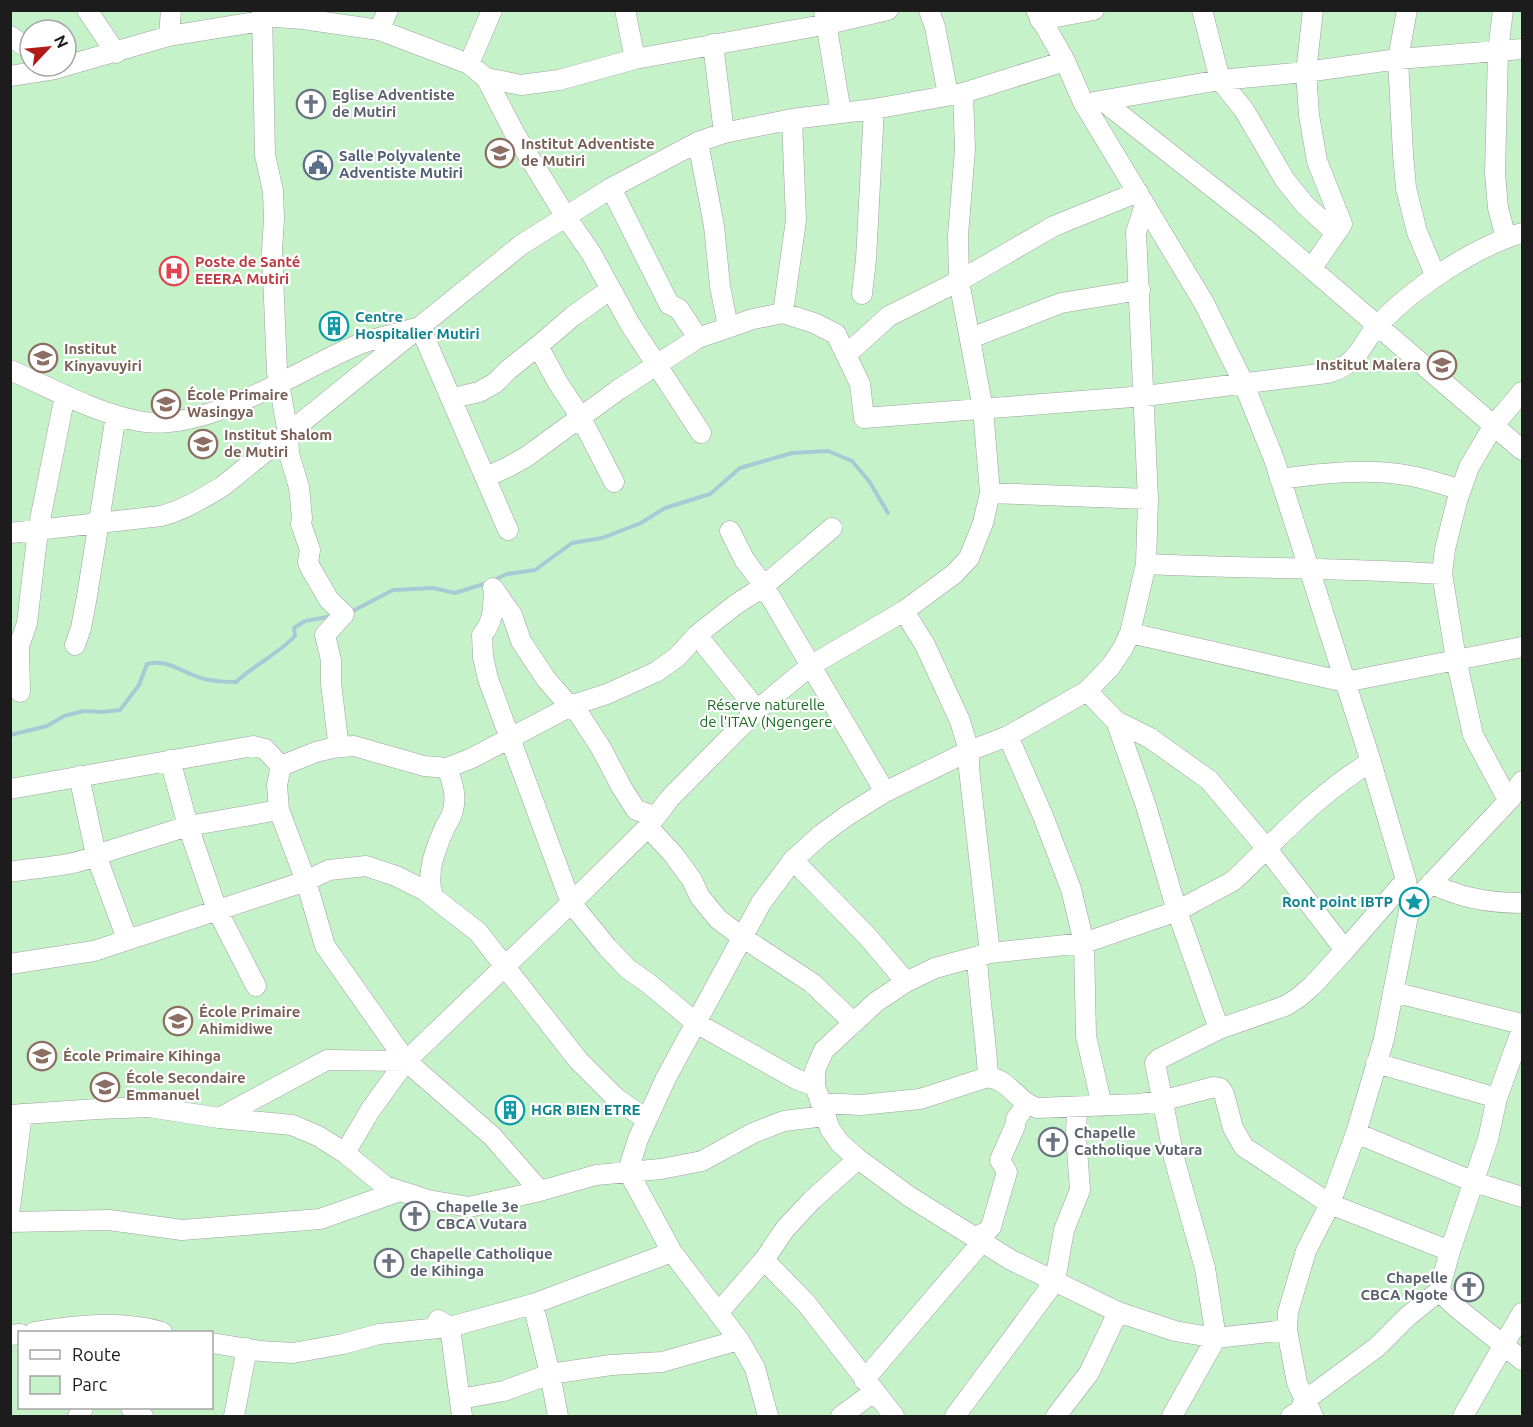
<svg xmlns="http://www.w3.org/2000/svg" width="1533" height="1427" font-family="Ubuntu,sans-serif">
<rect width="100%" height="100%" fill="#eceae3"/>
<path fill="#c5f2c9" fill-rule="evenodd" d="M 11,11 L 1522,11 L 1522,1416 L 11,1416 ZM 30,30 L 66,30 L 66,66 L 30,66 ZM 20,1332 L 212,1332 L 212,1408 L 20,1408 Z"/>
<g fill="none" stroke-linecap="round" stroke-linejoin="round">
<path stroke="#a9cad5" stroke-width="4" d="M 494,580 L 507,574 L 535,570 L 572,543 L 602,538 L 641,523 L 665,508 L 710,494 L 740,468 L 792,453 L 828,451 L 852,461 L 869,481 L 888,513
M 349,613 L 393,590 L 433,588 L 455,593 L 487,583
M 10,735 L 47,726 L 64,716 L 84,711 L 102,712 L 120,710 L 139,685 L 147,664 C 165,659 177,669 193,675 C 206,681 222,682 236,682 C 254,665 278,654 295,636 L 294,628 L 305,621 L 333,616"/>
<g stroke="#a0a0a0" stroke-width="21">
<path id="minor" d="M 87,10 L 116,53
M 262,10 L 265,155 L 273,191 L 274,219 L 272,250 L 277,372 L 288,433 L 289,454 L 299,487 L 302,518 L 301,524 L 310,550 L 308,562 L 310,567 L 329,600 L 344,614 L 325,635 L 331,660 L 331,683 L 338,741 L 344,747
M 625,10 L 635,59
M 824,10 L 841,113
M 929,10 L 935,27 L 948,95
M 1036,10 L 1065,61 L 1083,102 L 1204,303 L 1243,382 L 1274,459 L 1371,762 L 1406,880 L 1410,906 L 1384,1039 L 1356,1133 L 1330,1204 L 1306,1251 L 1288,1312 L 1287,1330 L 1297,1383 L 1313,1416
M 1202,10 L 1220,80 L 1244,110 L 1285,180 L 1305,205 L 1336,233
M 1407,10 L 1398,59 L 1403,154 L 1406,188 L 1417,232 L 1436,277
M 1503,10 L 1498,51 L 1495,173 L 1498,208 L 1506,238
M 262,16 L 303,19 L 379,30 L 469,64 L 486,78 L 521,85 L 559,80 L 635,59 L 828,24 L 888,10
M 1040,20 L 1094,10
M 379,30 L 388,10
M 10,36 L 30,50
M 169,36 L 171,10
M 713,44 L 724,133
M 469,64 L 492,10
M 10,76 L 55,69 L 169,36 L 262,21
M 486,78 L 515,134 L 566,217 L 591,253 L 630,324 L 701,433
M 1103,101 L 1263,227 L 1522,450
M 1094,102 L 1220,80 L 1306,72 L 1398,59 L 1522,49
M 698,142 L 714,226 L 720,286 L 728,327
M 611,188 L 669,304 L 679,309 L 698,338
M 1312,268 L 1342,224 L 1317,161 L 1309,115 L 1306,72 L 1313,10
M 862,294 L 866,259 L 874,109
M 783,313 L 796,220 L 792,119
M 420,327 L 508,530
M 971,338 L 1061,303 L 1140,290
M 538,346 L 573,316 L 611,289
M 847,354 L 889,316 L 959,281 L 1054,226 L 1138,192
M 10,370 C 51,388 93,412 138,421 C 205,434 294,372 355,346 C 373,338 393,335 412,329
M 453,398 L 479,392 L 495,383 L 508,370 L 538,346 L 558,383 L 580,416 L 614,482
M 486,477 L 508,467 L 526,457 L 618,390 L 698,338 L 753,319 L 783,313 L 814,323 L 836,334 L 860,384 L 864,418 L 1145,396 L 1327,373 C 1360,364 1358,347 1379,324 C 1413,288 1474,247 1522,233
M 1280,479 C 1322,473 1369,468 1411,476 C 1428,479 1444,485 1461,490
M 990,493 L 1148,499
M 730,531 L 744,559 L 764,586 L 885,792
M 10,533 L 161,516 C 184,510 203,498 223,486 L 521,245 L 611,188 L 698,142 L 724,133 L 792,119 L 874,109 L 963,93 L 1065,61
M 1146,564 C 1244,569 1343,567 1442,574
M 493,588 L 512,615 L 521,641 L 546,679 L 566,702 L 573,705 L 601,748 L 622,788 L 636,810 L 655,816
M 494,590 C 493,607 494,621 482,635 L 483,657 L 488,679 L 571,903 L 607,947 L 628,969 L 648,983 L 696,1023 L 796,1079 L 815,1086
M 904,611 L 925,645 L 960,721 L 969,751 L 969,769 L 990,953
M 1130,633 L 1345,682 L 1522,647
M 697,635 L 757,710
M 75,645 L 81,628 L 87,596 L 116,415
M 1087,691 L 1116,721 L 1150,738 L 1209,780 L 1267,849 L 1345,950
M 20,692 L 19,646 L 27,623 L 38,530 L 65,395
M 1116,721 L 1146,806 L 1177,911 L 1219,1029
M 1008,736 L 1043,816 L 1071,889 L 1084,943 L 1086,1036 L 1102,1106
M 170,760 L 188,826 L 217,910 L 256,986
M 281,766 L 316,752 L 332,748 L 354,746 L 424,766 L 447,768 L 472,758 L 573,705 L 607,694 L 656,672 L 677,657 L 697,635 L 735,605 L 764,586 L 832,528
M 281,766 L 277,785 L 279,810 L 306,881 L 325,946 L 406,1061 L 492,1136 L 540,1191
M 79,776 L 96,855 L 127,939
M 10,789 L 253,746 L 265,749 L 281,766
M 1508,800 L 1473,735 L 1456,659 L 1442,574 L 1445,549 L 1457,501 L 1469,467 L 1494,425 L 1522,392
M 648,827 L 673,854 L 692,880 L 700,897 L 718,919 L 742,937 L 812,983 L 853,1022
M 793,860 L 868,937 L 906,982
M 10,872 C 36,867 74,867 96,855 L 188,826 L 279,810
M 1431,883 C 1459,898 1492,903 1522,903
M 433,896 C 425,873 436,848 445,827 C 448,822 452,816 453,810 C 457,795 452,781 447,768
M 1410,906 L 1511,798 L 1522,781
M 977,957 C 979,997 986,1037 988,1077
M 10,964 L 94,951 L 306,881 L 329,870 L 366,866 L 396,876 L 424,890 L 478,932 L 578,1060 L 616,1098 L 647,1120
M 1393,992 L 1522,1024
M 1376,1063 L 1497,1098
M 821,1103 L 861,1105 L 920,1099 L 988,1077 C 1010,1080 1017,1102 1037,1108 L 1139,1104 L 1161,1101 L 1214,1087 L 1220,1088 L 1224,1094 L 1233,1128 L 1244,1147 L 1330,1204 L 1450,1251
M 10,1115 L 97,1109 L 149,1107 L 219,1118 L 292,1125 L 318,1136 L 345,1153 L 385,1186 L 428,1200 L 469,1207 L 540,1191 L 596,1175 L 661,1169 L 702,1161 L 753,1133 L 784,1121 L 825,1116
M 219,1118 L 327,1060 L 406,1061
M 1356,1133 L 1474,1182 L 1522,1197
M 345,1153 L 371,1109 L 406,1061 L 571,903 L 648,827 L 670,798 L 757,710 L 810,666 L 904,611 L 954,574 L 969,558 L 983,523 L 990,493 L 983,409 L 959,281 L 958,236 L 965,149 L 963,93
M 10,1208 L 22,1114
M 10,1222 L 109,1220 L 182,1230 L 320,1219 L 397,1192
M 975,1237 L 986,1232 L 991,1227 L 1007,1172 L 1000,1160 L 1015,1126 L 1016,1119 L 1026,1105
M 764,1260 L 806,1303 L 894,1416
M 1439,1291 L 1457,1308 L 1522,1360
M 533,1304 L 550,1374 L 558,1416
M 719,1312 L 764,1260 L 785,1229 L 812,1200 L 858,1159
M 438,1320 L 450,1327 L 462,1416
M 1287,1330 L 1216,1338 L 1175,1331 L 1118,1312 L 1011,1260 L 910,1197 L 858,1159 L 840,1143 L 830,1129 L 815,1086 L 815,1070 L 824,1050 L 876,1002 L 906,982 L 935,968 L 990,953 L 1084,943 L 1177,911 L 1233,881 C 1278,839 1318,793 1371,762
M 34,1332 C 76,1325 120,1320 162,1332
M 10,1335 L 20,1334
M 212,1343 L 260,1351 L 293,1353 L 343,1344 L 379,1334 L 450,1327 L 533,1304 L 672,1252
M 864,1380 L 982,1242
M 460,1399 L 504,1391 L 550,1374 L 611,1365 L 662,1362 L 739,1340
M 131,1408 L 143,1416
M 78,1416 L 83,1408
M 234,1416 L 247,1348
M 768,1416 L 755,1368 L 739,1340 L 672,1252 L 628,1171 L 638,1139 L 666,1078 L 761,903 L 793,860 L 822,834 L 848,815 L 885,792 L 969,751 L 1008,736 L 1087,691 L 1111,666 L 1123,648 L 1130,633 L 1146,564 L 1148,499 L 1136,232 L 1145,205
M 841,1416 L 874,1392
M 955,1416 L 1055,1281 L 1064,1230 L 1080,1190 L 1076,1135 L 1077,1107
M 1056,1416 L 1089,1373 L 1118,1312
M 1172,1416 L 1216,1338 L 1205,1268 L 1174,1158 L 1155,1063 L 1159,1059 L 1219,1029 L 1285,1006 L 1298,998 L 1313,985 L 1345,950 L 1406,880
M 1291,1416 L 1300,1411 L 1304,1401 L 1377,1347 L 1407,1317 L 1439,1291 L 1450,1251 L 1488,1139 L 1497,1098 L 1522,1029
M 1463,1416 L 1522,1313"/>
</g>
<use href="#minor" stroke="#fff" stroke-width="20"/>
</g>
<defs>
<g id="church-ring" transform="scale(1.5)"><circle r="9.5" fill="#fff" stroke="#6b7280" stroke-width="1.5"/><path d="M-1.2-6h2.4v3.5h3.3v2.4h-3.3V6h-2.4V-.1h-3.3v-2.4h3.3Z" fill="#6b7280"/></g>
<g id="school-ring" transform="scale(1.5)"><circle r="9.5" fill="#fff" stroke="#8d6e63" stroke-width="1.5"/><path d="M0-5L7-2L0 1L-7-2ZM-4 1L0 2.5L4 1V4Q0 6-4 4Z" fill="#8d6e63"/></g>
<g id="civic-ring" transform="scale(1.5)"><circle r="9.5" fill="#fff" stroke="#5c6f8a" stroke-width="1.5"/><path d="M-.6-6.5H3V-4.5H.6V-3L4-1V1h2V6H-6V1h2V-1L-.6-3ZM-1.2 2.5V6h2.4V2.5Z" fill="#5c6f8a"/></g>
<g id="hospital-ring" transform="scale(1.5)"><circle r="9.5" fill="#fff" stroke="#e0444e" stroke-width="1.5"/><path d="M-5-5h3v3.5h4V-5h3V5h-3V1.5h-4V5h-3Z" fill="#e0444e"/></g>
<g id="building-ring" transform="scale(1.5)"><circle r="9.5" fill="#fff" stroke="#0f9aa8" stroke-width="1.5"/><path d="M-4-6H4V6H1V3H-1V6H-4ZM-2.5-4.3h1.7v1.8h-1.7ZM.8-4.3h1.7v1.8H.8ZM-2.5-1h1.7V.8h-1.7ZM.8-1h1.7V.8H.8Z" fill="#0f9aa8"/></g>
<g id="sight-ring" transform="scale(1.5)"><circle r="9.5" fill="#fff" stroke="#0f9aa8" stroke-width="1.5"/><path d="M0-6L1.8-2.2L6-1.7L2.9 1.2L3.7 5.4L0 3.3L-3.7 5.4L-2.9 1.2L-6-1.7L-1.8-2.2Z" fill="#0f9aa8"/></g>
</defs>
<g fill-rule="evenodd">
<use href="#church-ring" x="311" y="104"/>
<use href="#school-ring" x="500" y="153"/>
<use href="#civic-ring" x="318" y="165"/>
<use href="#hospital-ring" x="174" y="271"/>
<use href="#building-ring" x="334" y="326"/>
<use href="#school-ring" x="43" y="358"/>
<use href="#school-ring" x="1442" y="365"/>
<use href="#school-ring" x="166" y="404"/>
<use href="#school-ring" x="203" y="444"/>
<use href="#sight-ring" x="1414" y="902"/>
<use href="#school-ring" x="178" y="1021"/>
<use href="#school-ring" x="42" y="1056"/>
<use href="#school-ring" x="105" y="1087"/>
<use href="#building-ring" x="510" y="1110"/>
<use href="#church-ring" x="1053" y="1142"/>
<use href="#church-ring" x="415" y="1216"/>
<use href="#church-ring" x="389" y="1263"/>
<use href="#church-ring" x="1469" y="1287"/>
</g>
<g text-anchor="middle" stroke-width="4.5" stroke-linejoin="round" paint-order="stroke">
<g font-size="15" font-weight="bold" fill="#5b616d" stroke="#fff" text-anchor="start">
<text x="332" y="100">Eglise Adventiste<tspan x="332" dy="17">de Mutiri</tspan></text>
<text x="1074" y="1138">Chapelle<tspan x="1074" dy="17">Catholique Vutara</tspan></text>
<text x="436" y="1212">Chapelle 3e<tspan x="436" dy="17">CBCA Vutara</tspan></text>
<text x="410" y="1259">Chapelle Catholique<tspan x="410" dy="17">de Kihinga</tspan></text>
<text x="1448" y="1283" text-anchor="end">Chapelle<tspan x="1448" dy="17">CBCA Ngote</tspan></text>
</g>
<g font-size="15" font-weight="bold" fill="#785e54" stroke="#fff" text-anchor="start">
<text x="521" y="149">Institut Adventiste<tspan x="521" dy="17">de Mutiri</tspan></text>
<text x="64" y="354">Institut<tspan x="64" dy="17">Kinyavuyiri</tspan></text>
<text x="1421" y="370" text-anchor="end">Institut Malera</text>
<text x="187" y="400">École Primaire<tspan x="187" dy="17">Wasingya</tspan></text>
<text x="224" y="440">Institut Shalom<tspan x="224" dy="17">de Mutiri</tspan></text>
<text x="199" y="1017">École Primaire<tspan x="199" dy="17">Ahimidiwe</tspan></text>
<text x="63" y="1061">École Primaire Kihinga</text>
<text x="126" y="1083">École Secondaire<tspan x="126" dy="17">Emmanuel</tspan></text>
</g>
<g font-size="15" font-weight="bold" fill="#4e5e75" stroke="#fff" text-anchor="start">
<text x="339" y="161">Salle Polyvalente<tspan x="339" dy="17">Adventiste Mutiri</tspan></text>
</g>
<g font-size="15" font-weight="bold" fill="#be3a42" stroke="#fff" text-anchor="start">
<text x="195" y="267">Poste de Santé<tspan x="195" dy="17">EEERA Mutiri</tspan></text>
</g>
<g font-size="15" font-weight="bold" fill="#0d838f" stroke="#fff" text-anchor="start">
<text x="355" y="322">Centre<tspan x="355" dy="17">Hospitalier Mutiri</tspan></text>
<text x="1393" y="907" text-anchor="end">Ront point IBTP</text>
<text x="531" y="1115">HGR BIEN ETRE</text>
</g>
<g font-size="15" fill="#186d20" stroke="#fff">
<text x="766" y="710">Réserve naturelle<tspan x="766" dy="17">de l'ITAV (Ngengere</tspan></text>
</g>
</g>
<rect width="1533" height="1427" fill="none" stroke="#1c1c1c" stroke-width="24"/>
<rect x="18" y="1331" width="195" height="78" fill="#ffffff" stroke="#a4a4a4" stroke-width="1.5"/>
<rect x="30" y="1350" width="30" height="9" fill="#ffffff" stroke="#a4a4a4" stroke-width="1.5"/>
<text x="72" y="1361" font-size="18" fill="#1c1c1c">Route</text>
<rect x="30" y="1376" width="30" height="18" fill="#c5f2c9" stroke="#a4a4a4" stroke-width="1.5"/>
<text x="72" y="1391" font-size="18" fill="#1c1c1c">Parc</text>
<g transform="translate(48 48) rotate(64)"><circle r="28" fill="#ffffff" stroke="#a4a4a4" stroke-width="1.5"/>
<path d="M0-4.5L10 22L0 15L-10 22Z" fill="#b11a17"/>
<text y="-9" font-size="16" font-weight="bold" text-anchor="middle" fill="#1c1c1c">N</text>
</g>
</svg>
